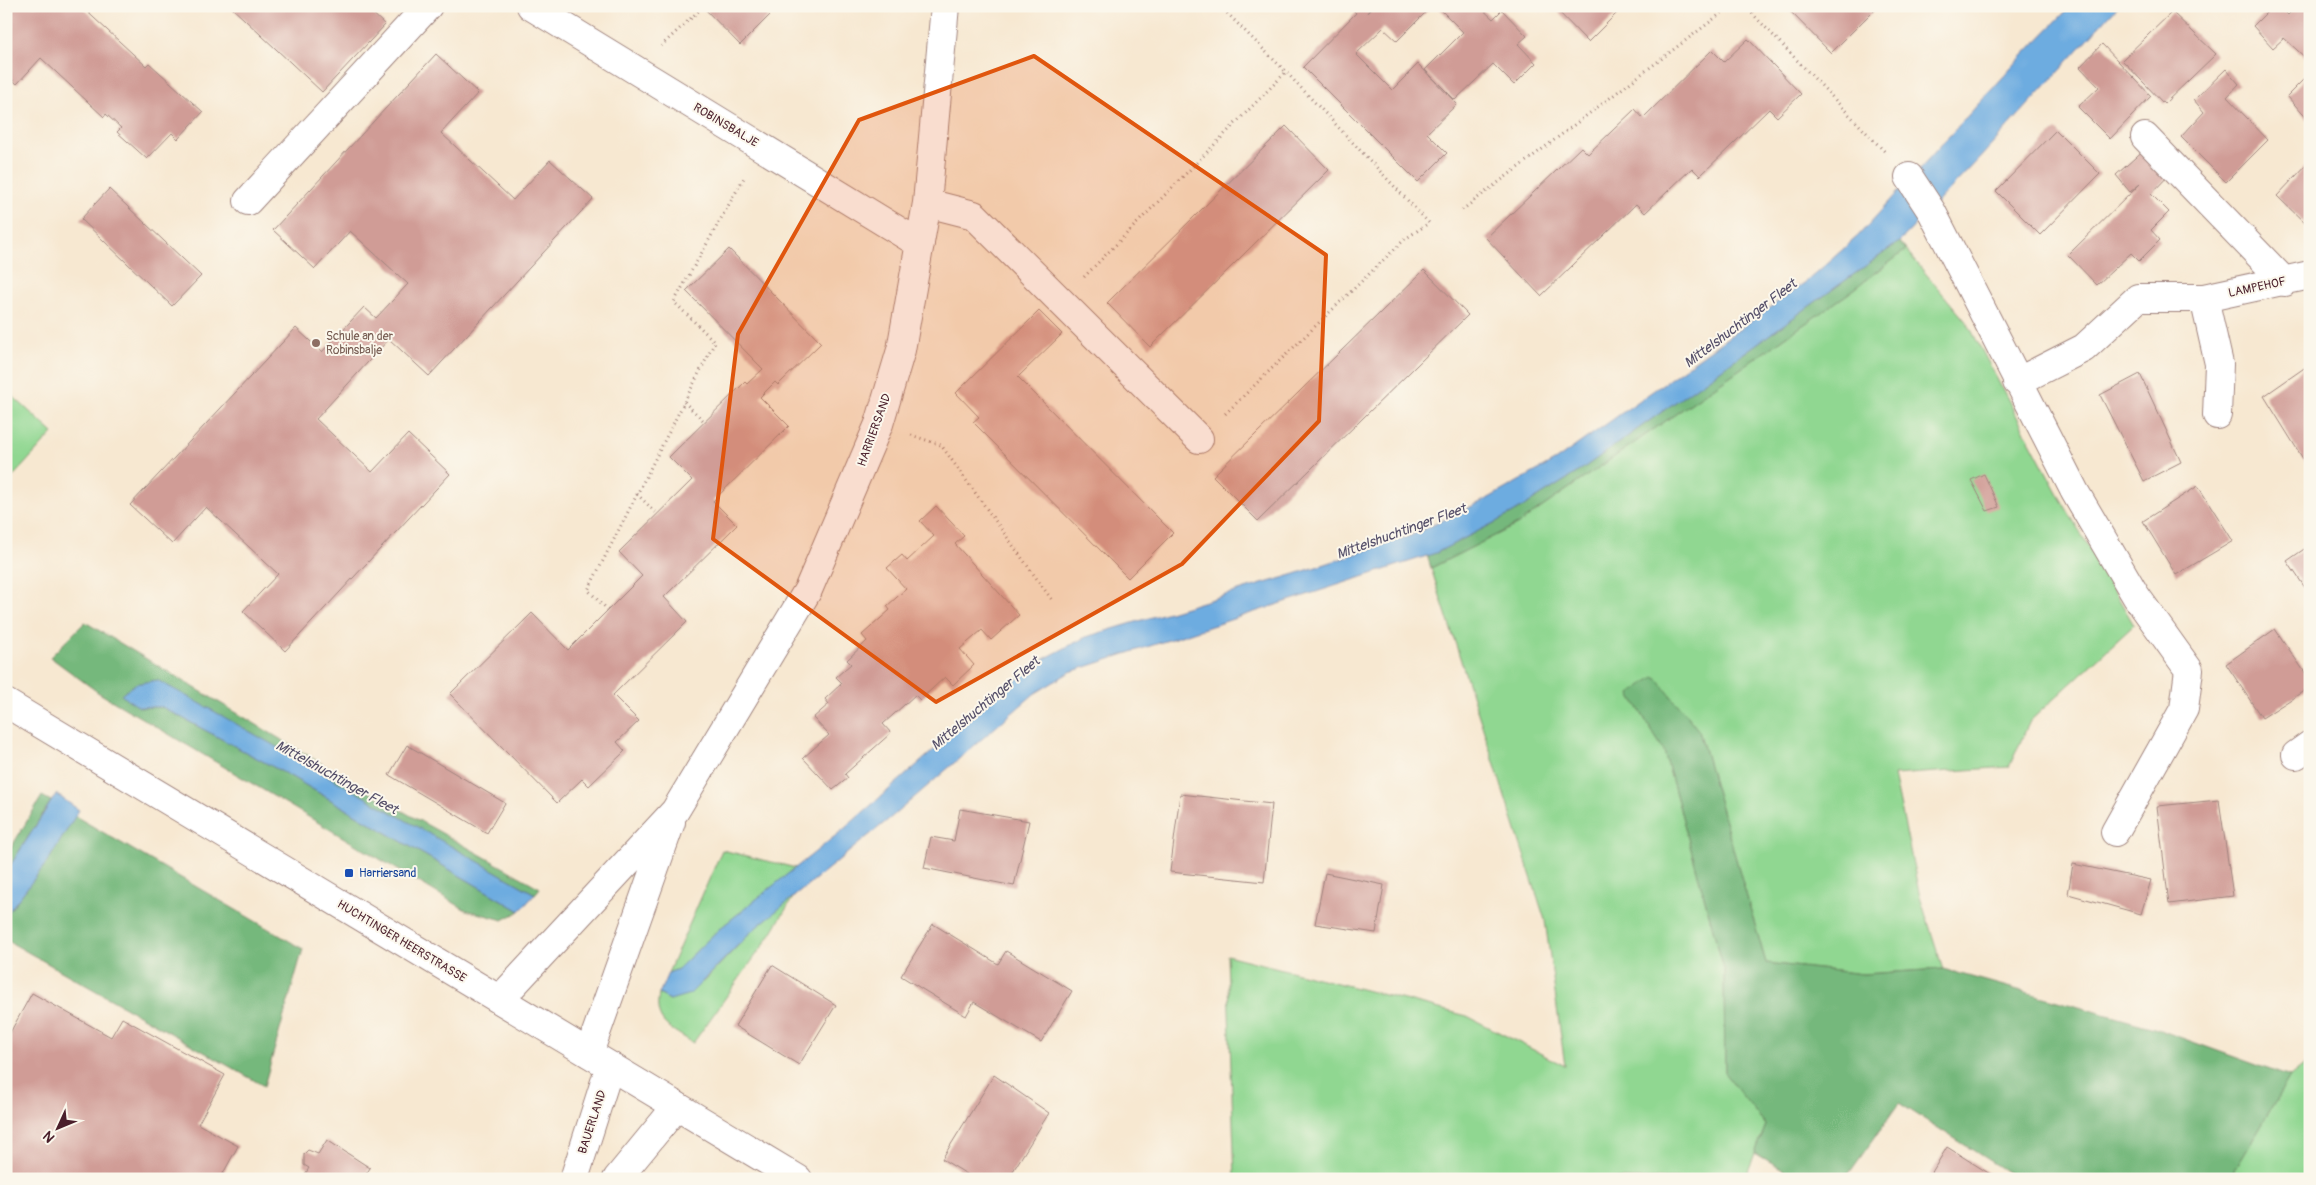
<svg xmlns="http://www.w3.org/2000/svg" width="2316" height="1185" font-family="Pangolin,sans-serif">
<rect width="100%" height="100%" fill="#fbf7ec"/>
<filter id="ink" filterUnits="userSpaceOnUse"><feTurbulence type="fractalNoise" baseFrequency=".02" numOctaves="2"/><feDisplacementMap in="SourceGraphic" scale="10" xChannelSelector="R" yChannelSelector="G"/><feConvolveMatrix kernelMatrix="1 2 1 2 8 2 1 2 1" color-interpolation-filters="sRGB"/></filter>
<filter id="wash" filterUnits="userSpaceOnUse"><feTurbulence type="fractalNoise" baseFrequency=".0096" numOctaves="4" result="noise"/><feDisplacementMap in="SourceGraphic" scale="20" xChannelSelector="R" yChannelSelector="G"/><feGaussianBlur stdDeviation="1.12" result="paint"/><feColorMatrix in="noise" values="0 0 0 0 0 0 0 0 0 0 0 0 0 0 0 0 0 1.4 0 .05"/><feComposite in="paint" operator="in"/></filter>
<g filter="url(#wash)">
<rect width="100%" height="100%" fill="#f7e8d1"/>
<path fill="#90d791" stroke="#6d7b5e" d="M 1906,250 L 1968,324 L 2059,496 L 2134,625 L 2030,721 L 2009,767 L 1894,775 L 1920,897 L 1943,969 L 1863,974 L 1766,963 L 1699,731 L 1630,694 L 1664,751 L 1724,969 L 1725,1073 L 1766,1125 L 1745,1179 L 1235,1179 L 1227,955 L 1467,1016 L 1565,1066 L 1545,920 L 1431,568 L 1518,524 L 1849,293 Z
M 6,390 L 53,433 L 6,484 Z
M 722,850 L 796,868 L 718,930 L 678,969 L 668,973 Z
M 794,896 L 767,940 L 693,1043 C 671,1028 653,1024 659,994 L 670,1000 L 704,981 L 753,930 Z
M 2310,1061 L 2310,1179 L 2229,1179 L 2290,1077 Z"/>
<path fill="#74b87b" stroke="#5f6c53" d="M 1899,242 L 1906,250 L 1849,293 L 1518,524 L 1431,568 L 1427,555 L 1436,553 L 1513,513 L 1575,474 Z
M 85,622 L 372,794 L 540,888 L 535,894 L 157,681 L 139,707 L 162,707 L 290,776 L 520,911 L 503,920 L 466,910 L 99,693 L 50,657 Z
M 1655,676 L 1699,731 L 1766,963 L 1863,974 L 1943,969 L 2154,1028 L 2290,1077 L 2229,1179 L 2018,1179 L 1899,1103 L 1845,1179 L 1800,1179 L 1755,1153 L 1766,1125 L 1725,1074 L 1724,969 L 1664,751 L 1630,694 Z
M 42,796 L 51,801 L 6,872 L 6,856 Z
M 75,816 L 303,949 L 264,1086 L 8,941 L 6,944 L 6,915 L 48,861 Z"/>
<path fill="#6dace0" stroke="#5c6686" d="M 2071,6 L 2118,6 L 1978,160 L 1899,242 L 1575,474 L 1513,513 L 1436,553 L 1070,672 L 1034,694 L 894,815 L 753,930 L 690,994 L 670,1000 L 659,994 L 668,973 L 678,969 L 718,930 L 845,828 L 991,700 L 1040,661 L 1086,637 L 1295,574 L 1410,536 L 1487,499 L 1556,460 L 1807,281 L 1858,236 L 2024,54 Z
M 157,680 L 203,705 L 535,894 L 520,911 L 290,776 L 162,707 L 139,707 L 121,695 L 135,684 Z
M 56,794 L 79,810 L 48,861 L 6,915 L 6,872 Z"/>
<g id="blocks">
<path fill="#d09c96" d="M 6,6 L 81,6 L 146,66 L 149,63 L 203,112 L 178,139 L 172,133 L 147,159 L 117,132 L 121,128 L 106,114 L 104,117 L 41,58 L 17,84 L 6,74 Z
M 230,6 L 365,6 L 385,25 L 322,92 Z
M 702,6 L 779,6 L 740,45 Z
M 1349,6 L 1372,6 L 1367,13 L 1374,6 L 1432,6 L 1397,41 L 1383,28 L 1356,54 L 1392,90 L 1418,64 L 1457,104 L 1427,133 L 1447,153 L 1418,182 L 1303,67 L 1356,13 Z
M 1437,6 L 1479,6 L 1493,19 L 1502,10 L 1527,36 L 1518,44 L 1536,63 L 1514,85 L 1493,64 L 1455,100 L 1425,70 L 1463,32 Z
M 1553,6 L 1616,6 L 1620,10 L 1588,42 Z
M 1785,6 L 1878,6 L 1831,53 Z
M 2273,6 L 2278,6 L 2288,15 L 2297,6 L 2310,6 L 2310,62 L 2284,38 L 2273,48 L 2253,26 Z
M 2172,12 L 2216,54 L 2164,104 L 2122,60 Z
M 1748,39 L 1801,94 L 1777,117 L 1769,109 L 1700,176 L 1692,168 L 1645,213 L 1636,204 L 1541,296 L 1486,238 L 1581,147 L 1588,154 L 1635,109 L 1643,118 L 1712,50 L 1724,62 Z
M 2102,44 L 2151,96 L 2110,139 L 2078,107 L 2099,87 L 2080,67 Z
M 436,54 L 478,93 L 441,133 L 513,200 L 550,160 L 593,199 L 429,376 L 389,339 L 316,419 L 372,472 L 408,434 L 450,474 L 285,651 L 243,611 L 278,574 L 206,507 L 172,544 L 130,505 L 296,328 L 322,352 L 364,307 L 376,318 L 408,284 L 350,231 L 315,269 L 273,230 Z
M 2226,69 L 2239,84 L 2227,97 L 2268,140 L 2226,182 L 2181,137 L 2204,112 L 2194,100 Z
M 2310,73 L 2310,122 L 2287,96 Z
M 1286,126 L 1329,170 L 1150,347 L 1107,303 Z
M 2056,130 L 2100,174 L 2040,235 L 1996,191 Z
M 2146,148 L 2171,173 L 2151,194 L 2169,212 L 2151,230 L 2160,240 L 2139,261 L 2131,253 L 2097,285 L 2068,255 L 2140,184 L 2130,192 L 2116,175 Z
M 2310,161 L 2310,228 L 2277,196 Z
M 109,189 L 201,276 L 172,306 L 81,219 Z
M 729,249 L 821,343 L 778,385 L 775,382 L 760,397 L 789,426 L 713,501 L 737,525 L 664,597 L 687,622 L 613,695 L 639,721 L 617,742 L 625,751 L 589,786 L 582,779 L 557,803 L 450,694 L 532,613 L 568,650 L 642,576 L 619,552 L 692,480 L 669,457 L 745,382 L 747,384 L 763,369 L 686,291 Z
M 1424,270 L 1468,315 L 1258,521 L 1213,476 Z
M 1039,311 L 1062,334 L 1018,377 L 1173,533 L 1128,578 L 973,422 L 979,417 L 956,393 Z
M 2310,364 L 2310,470 L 2264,396 Z
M 2140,374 L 2181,462 L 2144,481 L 2100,395 Z
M 1984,474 L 1999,507 L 1987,511 L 1971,480 Z
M 2198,486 L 2233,541 L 2176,575 L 2143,521 Z
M 936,506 L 964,536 L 955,544 L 1019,615 L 991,640 L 982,630 L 960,649 L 974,665 L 953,685 L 945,677 L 920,700 L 915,695 L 883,724 L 891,733 L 845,774 L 848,778 L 833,790 L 803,758 L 829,735 L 813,718 L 829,704 L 825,699 L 842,683 L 836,677 L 851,664 L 847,660 L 867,641 L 862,635 L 890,610 L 887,606 L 906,589 L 887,568 L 902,555 L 907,561 L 934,536 L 920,521 Z
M 2310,545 L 2310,595 L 2287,561 Z
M 2275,629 L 2310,680 L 2310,687 L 2262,718 L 2226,664 Z
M 407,745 L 505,803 L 487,833 L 389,775 Z
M 1180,794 L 1272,804 L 1264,882 L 1170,872 Z
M 2219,800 L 2233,896 L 2169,904 L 2157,806 Z
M 960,809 L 1029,821 L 1014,886 L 924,868 L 931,837 L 954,841 Z
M 2073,864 L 2151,880 L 2141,914 L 2068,894 Z
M 1325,873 L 1384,885 L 1376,933 L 1315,924 Z
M 933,924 L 998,964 L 1006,951 L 1072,991 L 1041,1042 L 974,1002 L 966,1016 L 901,976 Z
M 772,965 L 836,1005 L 799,1065 L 735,1026 Z
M 32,993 L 111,1037 L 122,1018 L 225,1075 L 198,1124 L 238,1146 L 220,1179 L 6,1179 L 6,1040 Z
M 994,1075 L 1049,1113 L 1008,1179 L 975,1179 L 942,1159 Z
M 327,1140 L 370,1168 L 363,1179 L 302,1179 L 309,1168 L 304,1165 L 304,1154 L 308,1150 L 318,1154 Z
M 1947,1147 L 1990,1174 L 1987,1179 L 1928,1179 Z"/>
</g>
</g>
<g filter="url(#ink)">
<use href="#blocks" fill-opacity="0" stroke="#a0847e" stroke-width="1"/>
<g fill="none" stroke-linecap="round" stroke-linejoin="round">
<g stroke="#a0847e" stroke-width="30">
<path id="minor" d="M 531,6 L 920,244
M 2145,137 L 2285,282
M 1909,177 L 1932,212 L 2075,492 L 2136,596 L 2189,670 L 2184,709 L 2115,832
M 248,201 L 428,6
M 927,203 L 974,215 L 1199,439
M 2204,298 L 2219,364 L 2217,415
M 2017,382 L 2084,348 L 2138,298 L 2204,298 L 2310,275
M 2296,755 L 2310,745
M 500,999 L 675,811 L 808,590 L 879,424 L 901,350 L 927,203 L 945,6
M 589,1053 L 671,822
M 574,1179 L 610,1066
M 617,1179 L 677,1106"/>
</g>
<g stroke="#a0847e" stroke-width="30">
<path id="major" d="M 6,703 L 798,1179"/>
</g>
<path stroke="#a0847e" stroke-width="3" stroke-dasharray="1 4" stroke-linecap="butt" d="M 1220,6 L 1286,72 L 1429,223 L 1405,239 L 1223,416
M 1520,6 L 1523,9
M 1745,6 L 1886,153
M 661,46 L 703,7
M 1462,210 L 1731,6
M 1084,277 L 1286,72
M 684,402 L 705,422
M 911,435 L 941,445 L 1052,600
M 637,494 L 657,514
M 608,610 L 588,590 L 715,342 L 674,302 L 745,176"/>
<use href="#minor" stroke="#fff" stroke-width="28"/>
<use href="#major" stroke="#fff" stroke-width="28"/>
</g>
</g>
<path fill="#e0560e" fill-opacity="0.2" stroke="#e0560e" stroke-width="4" stroke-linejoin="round" d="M 1034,56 L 1326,255 L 1319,421 L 1182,564 L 936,702 L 713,539 L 738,334 L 859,120 Z"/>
<circle fill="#8d6e63" stroke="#fbf7ec" stroke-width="2" cx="316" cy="343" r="5"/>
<rect fill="#1a4fb4" stroke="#fbf7ec" stroke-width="2" x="344" y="868" width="10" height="10" rx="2.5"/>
<g text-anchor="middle" stroke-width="4" stroke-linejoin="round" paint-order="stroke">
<g font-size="12" fill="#4a1f2b" stroke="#fbf7ec">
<text transform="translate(726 125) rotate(31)" y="4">ROBINSBALJE</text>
<text transform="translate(2257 287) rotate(-12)" y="4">LAMPEHOF</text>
<text transform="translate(874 430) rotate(-70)" y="4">HARRIERSAND</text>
<text transform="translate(402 941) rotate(31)" y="4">HUCHTINGER HEERSTRASSE</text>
<text transform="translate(592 1122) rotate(-72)" y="4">BAUERLAND</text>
</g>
<g font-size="12" fill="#785e54" stroke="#fbf7ec" text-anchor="start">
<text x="326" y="340">Schule an der<tspan x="326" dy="14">Robinsbalje</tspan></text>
</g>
<g font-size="12" fill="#164399" stroke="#fbf7ec" text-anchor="start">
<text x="359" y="877">Harriersand</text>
</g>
<g font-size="14" font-style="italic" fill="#56506a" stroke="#fbf7ec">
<text transform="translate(1740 323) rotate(-37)" y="5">Mittelshuchtinger Fleet</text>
<text transform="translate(1401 531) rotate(-20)" y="5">Mittelshuchtinger Fleet</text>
<text transform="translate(985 703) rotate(-40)" y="5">Mittelshuchtinger Fleet</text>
<text transform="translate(337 777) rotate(29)" y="5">Mittelshuchtinger Fleet</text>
</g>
</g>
<rect width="2316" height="1185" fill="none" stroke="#fbf7ec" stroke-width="25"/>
<g transform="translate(58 1128) rotate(226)" stroke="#fbf7ec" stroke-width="4" paint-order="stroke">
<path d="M0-4L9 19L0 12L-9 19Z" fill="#4a1f2b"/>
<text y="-8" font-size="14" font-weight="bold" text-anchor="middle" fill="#4a1f2b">N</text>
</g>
</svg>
